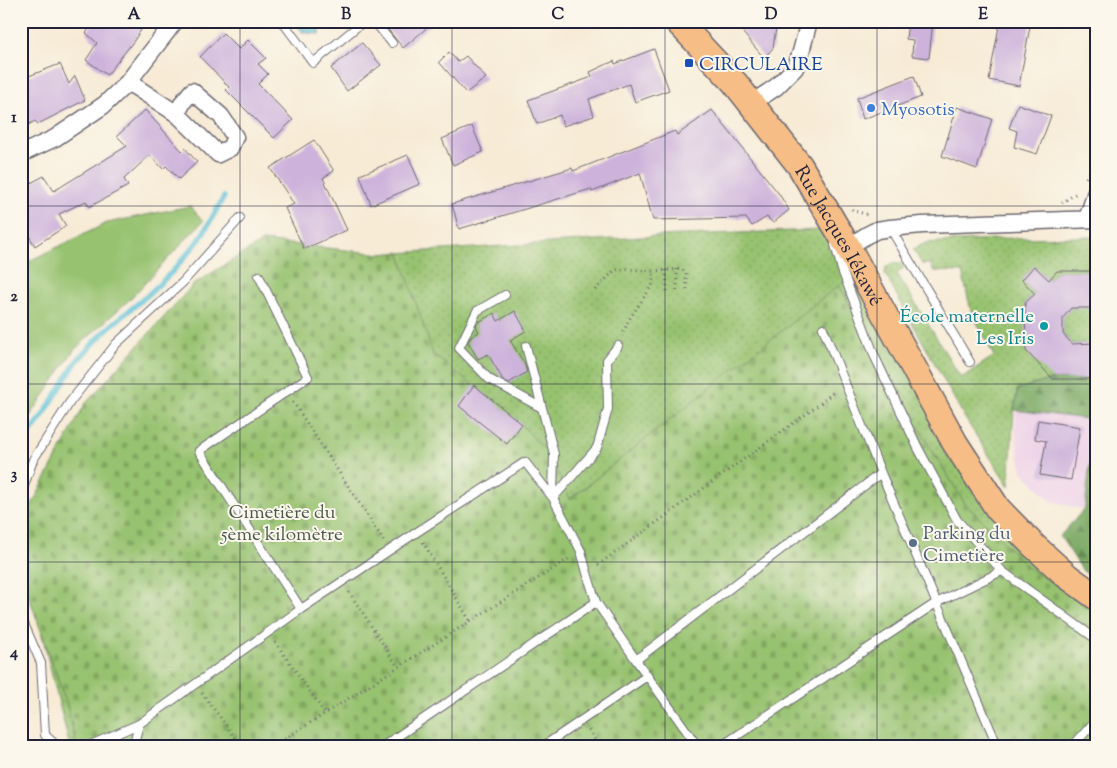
<svg xmlns="http://www.w3.org/2000/svg" width="1117" height="768" font-family="'Sorts Mill Goudy',serif">
<defs>
<pattern id="grass-dots" width="8" height="8" patternUnits="userSpaceOnUse" patternTransform="scale(1.25)"><rect width="8" height="8" fill="#97c26f"/><path d="M2 2h.1M6 6h.1" fill="none" stroke="#82a661" stroke-width="1.8" stroke-linecap="round"/></pattern>
<pattern id="forest-firs" width="22" height="20" patternUnits="userSpaceOnUse" patternTransform="scale(1.25)"><rect width="22" height="20" fill="#79a862"/><path d="M5 1l3.5 6h-7zM16 11l3.5 6h-7z" fill="#638852"/></pattern>
<pattern id="cemetery-stones" width="16" height="16" patternUnits="userSpaceOnUse" patternTransform="scale(1.25)"><rect width="16" height="16" fill="#97c26f"/><path d="M2 7V4a2 2 0 0 1 4 0v3zM10 15v-3a2 2 0 0 1 4 0v3z" fill="#82a661"/></pattern>
<pattern id="water-waves" width="16" height="10" patternUnits="userSpaceOnUse" patternTransform="scale(1.25)"><rect width="16" height="10" fill="#59bfd7"/><path d="M0 5q4-4 8 0t8 0" fill="none" stroke="#499bb0"/></pattern>
</defs>
<rect width="100%" height="100%" fill="#fbf7ec"/>
<filter id="ink" filterUnits="userSpaceOnUse"><feTurbulence type="fractalNoise" baseFrequency=".02" numOctaves="2"/><feDisplacementMap in="SourceGraphic" scale="10" xChannelSelector="R" yChannelSelector="G"/><feConvolveMatrix kernelMatrix="1 2 1 2 8 2 1 2 1" color-interpolation-filters="sRGB"/></filter>
<filter id="wash" filterUnits="userSpaceOnUse"><feTurbulence type="fractalNoise" baseFrequency=".0096" numOctaves="4" result="noise"/><feDisplacementMap in="SourceGraphic" scale="20" xChannelSelector="R" yChannelSelector="G"/><feGaussianBlur stdDeviation="1.12" result="paint"/><feColorMatrix in="noise" values="0 0 0 0 0 0 0 0 0 0 0 0 0 0 0 0 0 1.4 0 .05"/><feComposite in="paint" operator="in"/></filter>
<g filter="url(#wash)">
<rect width="100%" height="100%" fill="#f7ebd6"/>
<path fill="#edd0e8" d="M 1096,238 L 1096,501 L 1094,512 L 1051,501 L 1022,471 L 1015,429 L 1019,386 L 971,311 L 968,297 L 980,300 L 1022,280 L 1034,266 Z"/>
<path fill="url(#grass-dots)" stroke="#5c7255" d="M 826,212 L 998,509 L 1096,597 L 1096,639 L 607,558 L 476,475 L 382,254 L 657,236 L 820,230 Z
M 1096,237 L 1096,271 L 1057,271 L 1049,280 L 1034,266 L 1022,280 L 1035,294 L 1025,303 L 1053,379 L 1017,389 L 1014,410 L 1009,486 L 966,420 L 885,274 L 886,267 L 892,263 L 901,264 L 904,268 L 897,273 L 961,378 L 994,356 L 971,311 L 962,272 L 933,271 L 931,264 L 922,264 L 913,249 L 926,243 L 1010,238 Z
M 1071,308 L 1087,308 L 1096,318 L 1096,334 L 1089,343 L 1072,344 L 1063,334 L 1063,318 Z
M 36,598 L 80,747 L 70,747 L 42,635 Z"/>
<path fill="url(#forest-firs)" stroke="#4e654e" d="M 1053,379 L 1096,379 L 1096,579 L 1083,571 L 1060,536 L 1085,508 L 1095,420 L 1014,410 L 1018,389 Z"/>
<path fill="url(#cemetery-stones)" stroke="#5c7255" d="M 263,241 L 382,254 L 399,252 L 433,354 L 522,425 L 549,454 L 570,499 L 839,285 L 903,402 L 964,502 L 1030,569 L 1096,610 L 1096,747 L 77,747 L 67,705 L 27,591 L 21,561 L 21,525 L 85,404 L 194,284 Z"/>
<path fill="#97c26f" stroke="#5c7255" d="M 190,206 L 203,221 L 130,299 L 74,350 L 21,430 L 21,265 L 107,223 Z"/>
<path fill="url(#water-waves)" stroke="#3e7089" d="M 297,21 L 321,21 L 320,34 L 303,33 L 295,22 Z"/>
<g fill="none" stroke-linecap="round" stroke-linejoin="round">
<path stroke="#59bfd7" stroke-width="5.5" d="M 21,445 L 42,417 L 77,361 L 107,329 L 148,295 L 173,271 L 200,239 L 224,197"/>
</g>
<g id="blocks">
<path fill="#cdb3db" d="M 95,21 L 147,21 L 133,42 L 107,75 L 86,60 L 97,43 L 86,33 Z
M 381,21 L 435,21 L 403,48 Z
M 733,21 L 777,21 L 773,48 L 764,58 Z
M 908,21 L 933,21 L 929,58 L 912,56 L 913,40 L 906,39 Z
M 1000,21 L 1031,21 L 1019,86 L 989,80 Z
M 223,33 L 239,49 L 248,40 L 266,58 L 258,64 L 268,74 L 258,84 L 293,120 L 274,138 L 226,90 L 229,87 L 200,57 Z
M 362,43 L 381,65 L 347,91 L 331,68 Z
M 654,49 L 669,90 L 635,102 L 629,84 L 589,99 L 594,116 L 563,126 L 560,115 L 537,124 L 528,100 L 592,77 L 590,72 L 614,61 L 615,64 Z
M 449,52 L 458,62 L 466,56 L 486,78 L 466,93 L 439,62 Z
M 60,64 L 69,84 L 75,76 L 85,100 L 38,124 L 35,121 L 21,129 L 21,79 Z
M 914,76 L 921,97 L 863,119 L 857,98 Z
M 1018,104 L 1051,116 L 1037,154 L 1014,147 L 1017,131 L 1009,128 Z
M 957,107 L 992,119 L 977,169 L 942,156 Z
M 145,110 L 182,151 L 185,148 L 197,162 L 179,179 L 166,166 L 163,169 L 150,155 L 124,179 L 128,186 L 89,207 L 86,201 L 59,214 L 66,226 L 35,246 L 21,223 L 21,188 L 44,176 L 54,191 L 127,146 L 117,136 Z
M 712,110 L 779,194 L 789,210 L 773,223 L 767,217 L 752,226 L 746,218 L 653,220 L 640,173 L 592,192 L 591,189 L 459,229 L 452,204 L 572,168 L 573,171 L 675,131 L 677,135 Z
M 472,126 L 483,152 L 453,165 L 442,139 Z
M 314,140 L 334,171 L 323,178 L 347,230 L 304,249 L 285,208 L 294,204 L 270,168 Z
M 408,155 L 420,184 L 371,205 L 360,175 Z
M 1034,266 L 1049,280 L 1057,271 L 1096,271 L 1096,308 L 1071,308 L 1063,318 L 1063,334 L 1072,344 L 1096,343 L 1096,379 L 1053,379 L 1026,351 L 1025,303 L 1035,294 L 1022,280 Z
M 515,311 L 526,331 L 510,340 L 525,365 L 527,372 L 509,383 L 503,380 L 488,354 L 478,359 L 468,342 L 471,337 L 479,332 L 476,326 L 477,323 L 494,313 L 498,321 Z
M 474,385 L 522,424 L 507,444 L 459,406 Z
M 1038,420 L 1080,427 L 1071,480 L 1040,475 L 1046,441 L 1035,439 Z"/>
</g>
</g>
<g filter="url(#ink)">
<use href="#blocks" fill-opacity="0" stroke="#6d6871" stroke-width="1"/>
<g fill="none" stroke-linecap="round" stroke-linejoin="round">
<g stroke="#6d6871" stroke-width="10">
<path id="service" d="M 282,21 L 313,63 L 364,21
M 374,21 L 392,43
M 890,228 L 970,362
M 835,245 L 842,270 L 875,357 L 918,448 L 957,520 L 1002,571
M 259,276 L 308,377 L 199,451 L 301,609
M 505,295 L 477,311 L 459,348 L 489,379 L 542,408
M 823,328 L 881,473 L 998,747
M 526,346 L 554,454 L 553,498 L 581,551 L 587,573 L 596,602 L 636,660 L 881,473
M 21,494 L 33,460 L 70,402 L 116,344 L 183,282 L 240,218
M 21,617 L 41,663 L 45,735 L 58,747
M 636,660 L 698,747
M 86,747 L 139,724
M 133,747 L 139,724 L 301,609 L 417,532 L 525,462 L 553,498 L 597,448 L 608,409 L 607,360 L 618,346
M 382,747 L 596,602
M 542,747 L 647,676
M 720,747 L 936,603 L 1002,571 L 1096,639
M 1072,747 L 1096,720"/>
</g>
<g stroke="#6d6871" stroke-width="19">
<path id="minor" d="M 128,82 L 177,114 L 218,154 L 230,148 L 235,137 L 221,116 L 192,91 L 183,102 L 177,114
M 752,104 L 761,97 L 776,87 L 795,68 L 801,52 L 809,21
M 21,154 L 55,138 L 104,105 L 128,82 L 175,21
M 1087,219 L 1096,192
M 848,247 L 867,235 L 877,230 L 890,228 L 922,225 L 1096,219"/>
</g>
<g stroke="#6d6871" stroke-width="28">
<g id="primary">
<path id="s1" d="M 677,21 L 735,83 L 800,166 L 848,247 L 870,288 L 955,443 L 998,509 L 1033,545 L 1067,576 L 1096,597"/>
</g>
</g>
<path stroke="#6d6871" stroke-width="3" stroke-dasharray="1 4" stroke-linecap="butt" d="M 1086,178 L 1091,170
M 1062,203 L 1078,192
M 852,209 L 854,211 L 870,215
M 677,269 L 677,292
M 666,270 L 667,292
M 653,271 L 680,269 L 686,272 L 687,292
M 595,290 L 615,270 L 627,269 L 653,271 L 653,284 L 628,321 L 622,336
M 293,402 L 384,541
M 423,542 L 470,621
M 598,565 L 817,406 L 835,391
M 349,592 L 398,667
M 275,642 L 325,713
M 202,693 L 242,747
M 589,730 L 599,747
M 272,747 L 570,558"/>
<use href="#service" stroke="#fff" stroke-width="8"/>
<use href="#minor" stroke="#fff" stroke-width="16"/>
<use href="#primary" stroke="#f6be86" stroke-width="25"/>
</g>
</g>
<path fill="none" stroke="#22223b" stroke-width="1" stroke-opacity="0.55" d="M 240,21 L 240,747M 452,21 L 452,747M 665,21 L 665,747M 877,21 L 877,747M 21,206 L 1096,206M 21,384 L 1096,384M 21,562 L 1096,562"/>
<rect fill="#1a4fb4" stroke="#fbf7ec" stroke-width="2" x="684" y="58" width="10" height="10" rx="2.5"/>
<circle fill="#3f7fe0" stroke="#fbf7ec" stroke-width="2" cx="871" cy="108" r="5"/>
<circle fill="#0f9aa8" stroke="#fbf7ec" stroke-width="2" cx="1044" cy="326" r="5"/>
<circle fill="#5c6f8a" stroke="#fbf7ec" stroke-width="2" cx="913" cy="543" r="5"/>
<g text-anchor="middle" stroke-width="4" stroke-linejoin="round" paint-order="stroke">
<g font-size="19" fill="#164399" stroke="#fbf7ec" text-anchor="start">
<text x="699" y="70">CIRCULAIRE</text>
</g>
<g font-size="19" fill="#366cbe" stroke="#fbf7ec" text-anchor="start">
<text x="881" y="115">Myosotis</text>
</g>
<g font-size="19" fill="#22223b" stroke="#fbf7ec">
<text dy="7" stroke="none"><textPath href="#s1" startOffset="270">Rue Jacques Iékawé</textPath></text>
</g>
<g font-size="19" fill="#0d838f" stroke="#fbf7ec" text-anchor="end">
<text x="1034" y="322">École maternelle<tspan x="1034" dy="22">Les Iris</tspan></text>
</g>
<g font-size="19" fill="#4b5a4d" stroke="#fbf7ec">
<text x="282" y="518">Cimetière du<tspan x="282" dy="22">5ème kilomètre</tspan></text>
</g>
<g font-size="19" fill="#4e5e75" stroke="#fbf7ec" text-anchor="start">
<text x="923" y="539">Parking du<tspan x="923" dy="22">Cimetière</tspan></text>
</g>
</g>
<rect width="1117" height="768" fill="none" stroke="#fbf7ec" stroke-width="55"/>
<rect x="28" y="28" width="1062" height="712" fill="none" stroke="#22223b" stroke-width="2"/>
<g font-size="16" text-anchor="middle" font-weight="bold" fill="#22223b">
<text x="134" y="19">A</text>
<text x="346" y="19">B</text>
<text x="558" y="19">C</text>
<text x="771" y="19">D</text>
<text x="983" y="19">E</text>
<text x="14" y="122">1</text>
<text x="14" y="301">2</text>
<text x="14" y="479">3</text>
<text x="14" y="657">4</text>
</g>
</svg>
